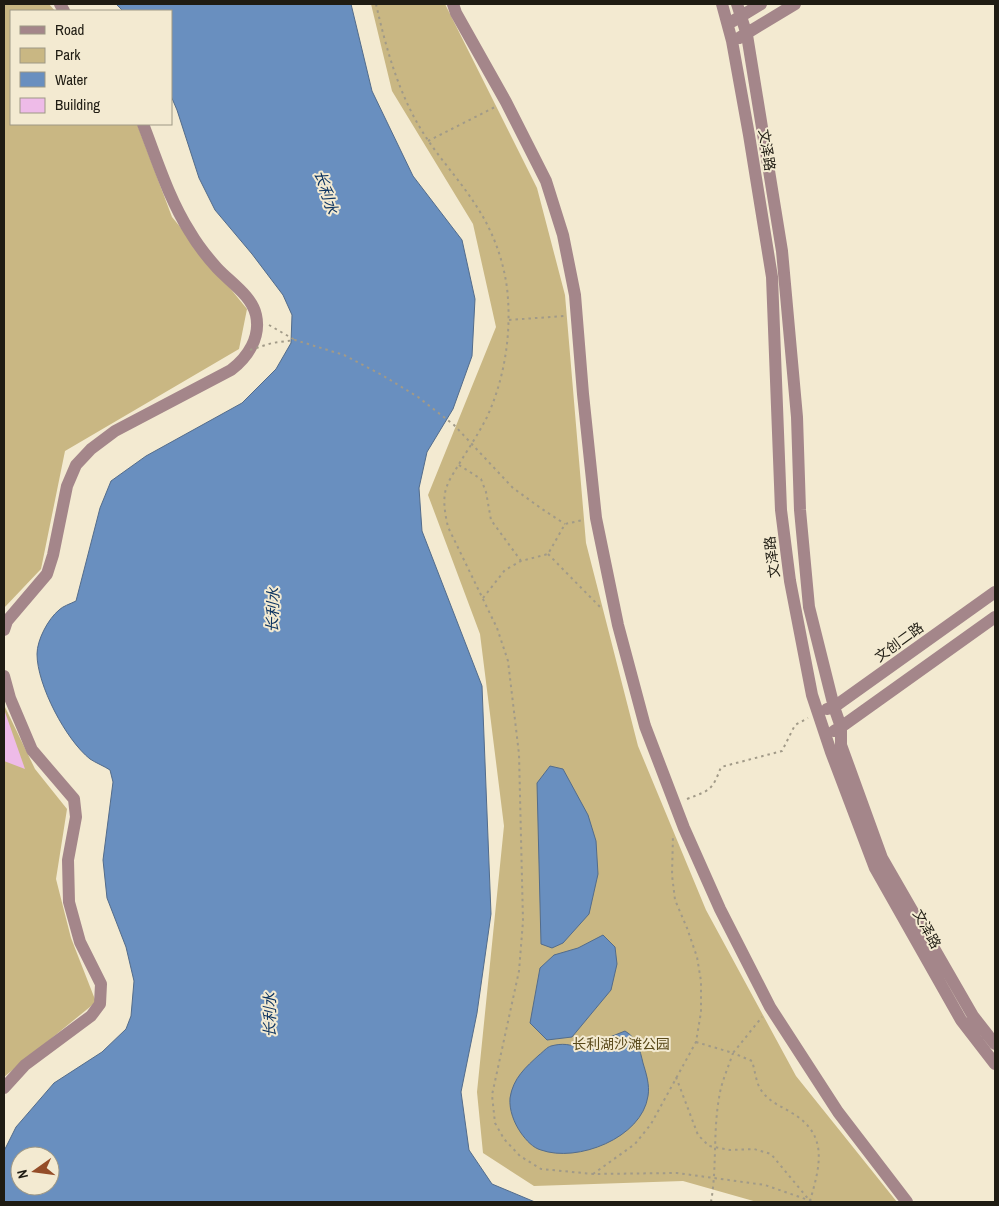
<svg xmlns="http://www.w3.org/2000/svg" width="999" height="1206" font-family="'Archivo Narrow','Noto Sans SC',sans-serif">
<rect width="100%" height="100%" fill="#f3ead1"/>
<path fill="#c9b783" d="M 4,4 L 49,4 L 55,11 L 11,11 L 11,124 L 137,124 L 172,217 L 247,309 L 239,349 L 65,451 L 41,569 L 4,608 Z
M 371,4 L 445,4 L 537,188 L 565,295 L 586,543 L 638,746 L 706,910 L 796,1076 L 897,1202 L 757,1202 L 683,1181 L 534,1186 L 483,1153 L 477,1092 L 504,826 L 480,634 L 428,495 L 496,327 L 473,224 L 392,91 Z
M 4,705 L 35,769 L 67,809 L 56,879 L 71,938 L 96,1002 L 4,1077 Z"/>
<path fill="#698fbf" stroke="#536c8b" fill-rule="evenodd" d="M 116,4 L 351,4 L 372,91 L 413,176 L 462,240 L 475,299 L 472,356 L 453,409 L 427,452 L 419,488 L 422,531 L 482,686 L 491,914 L 477,1013 L 461,1092 L 469,1150 L 492,1184 L 535,1202 L 4,1202 L 4,1151 L 16,1127 L 54,1083 L 102,1052 L 126,1029 L 131,1016 L 134,981 L 126,947 L 107,898 L 103,860 L 113,782 L 110,770 C 104,766 96,763 90,759 C 66,740 37,685 37,654 C 37,640 48,619 59,610 C 63,606 70,604 76,601 L 100,508 L 111,481 L 146,456 L 242,403 L 276,369 L 291,343 L 292,315 L 283,295 L 252,254 L 215,210 L 199,178 L 177,110 L 171,96 L 171,11 L 123,11 ZM 20,1156 L 50,1156 L 50,1186 L 20,1186 Z
M 550,766 L 563,769 L 588,815 L 596,841 L 598,874 L 589,914 L 563,943 L 552,948 L 541,944 L 537,783 Z
M 603,935 L 615,947 L 617,964 L 611,990 L 572,1037 L 547,1040 L 530,1023 L 540,968 L 554,955 L 578,948 Z
M 625,1031 C 637,1038 640,1050 643,1063 C 646,1073 650,1085 648,1096 C 642,1138 577,1163 541,1150 C 533,1148 526,1140 521,1133 C 514,1123 509,1110 510,1098 C 513,1078 526,1067 539,1055 C 543,1052 547,1047 551,1046 C 562,1043 571,1044 580,1049 Z"/>
<path fill="#eebbe8" d="M 4,712 L 5,712 L 25,769 L 4,761 Z"/>
<g fill="none" stroke-linecap="round" stroke-linejoin="round">
<path stroke="#a19a88" stroke-width="2" stroke-dasharray="2.5 4" stroke-linecap="butt" d="M 376,4 C 386,48 398,92 422,131 C 438,157 459,179 475,204 C 492,229 503,258 507,288 C 512,331 505,378 487,417 C 478,435 466,452 456,469 C 453,474 449,480 447,486 C 442,498 445,514 448,527 L 497,628 L 508,661 L 519,754 L 523,921 L 519,971 L 492,1095 L 495,1123 L 504,1139 L 520,1156 L 541,1169 L 593,1174 L 677,1173 L 765,1185 L 814,1202
M 428,141 L 495,107
M 509,320 L 564,316
M 269,325 L 295,340
M 459,465 L 481,479 L 486,492 L 491,520 L 521,561
M 548,554 L 602,609
M 483,598 L 505,570 L 521,561 L 548,554 L 565,524 L 583,520
M 687,799 C 710,790 712,791 721,767 L 782,751 L 795,725 L 808,718
M 696,1042 L 733,1053 L 762,1017
M 676,1077 L 698,1135 L 709,1146 L 730,1150 L 754,1149 L 771,1154 L 810,1201 C 820,1166 829,1135 792,1113 C 781,1106 769,1102 761,1090 C 756,1083 755,1070 752,1061 L 733,1053
M 593,1174 L 635,1144 L 651,1124 L 696,1042 L 701,1012 L 701,981 L 697,957 L 687,928 L 675,900 L 672,875 L 673,835"/>
<path stroke="#a4868a" stroke-width="12" d="M 60,4 L 64,11
M 453,4 L 456,13 L 506,102 L 546,181 L 563,235 L 575,295 L 583,394 L 596,518 L 618,625 L 645,726 L 684,828 L 720,909 L 770,1007 L 838,1112 L 907,1202
M 722,4 L 732,41 L 749,135 L 772,277 L 781,510 L 790,581 L 812,695 L 831,752 L 875,868 L 961,1020 L 995,1064
M 737,4 L 747,35 L 782,251 L 797,417 L 800,510 L 809,607 L 834,707 L 841,727 L 841,745 L 882,858 L 973,1016 L 995,1044
M 733,21 L 761,4
M 739,38 L 795,4
M 4,630 L 7,621 L 47,574 L 53,555 L 67,486 L 76,465 L 91,449 L 115,431 L 231,370 C 248,357 261,337 256,315 C 252,296 230,282 217,268 C 208,258 197,244 190,232 C 169,199 157,160 143,124
M 4,676 L 10,698 L 32,750 L 74,799 L 76,817 L 68,860 L 69,902 L 80,942 L 101,984 L 100,1004 L 91,1016 L 25,1065 L 4,1088
M 827,709 L 834,707 L 995,592
M 834,731 L 841,727 L 995,617"/>
<path stroke="#a19a88" stroke-width="2" stroke-dasharray="2.5 4" stroke-linecap="butt" d="M 250,350 L 272,343 L 295,340 L 344,355 L 382,375 L 418,397 L 454,425 L 513,488 L 542,509 L 565,524
M 711,1202 C 717,1168 713,1132 719,1098 C 721,1083 728,1068 733,1053"/>
</g>
<g text-anchor="middle" stroke-width="4" stroke-linejoin="round" paint-order="stroke">
<g font-size="14" fill="#1f1c13" stroke="#f3ead1">
<text transform="translate(767 150) rotate(81)" y="5">文泽路</text>
<text transform="translate(772 557) rotate(-97)" y="5">文泽路</text>
<text transform="translate(899 642) rotate(-36)" y="5">文创二路</text>
<text transform="translate(927 929) rotate(61)" y="5">文泽路</text>
</g>
<g font-size="14" fill="#5a4a1b" stroke="#f3ead1">
<text x="621" y="1049">长利湖沙滩公园</text>
</g>
<g font-size="15" font-style="italic" fill="#0d3461" stroke="#f3ead1">
<text transform="translate(326 192) rotate(72)" y="5">长利水</text>
<text transform="translate(273 610) rotate(-88)" y="5">长利水</text>
<text transform="translate(270 1015) rotate(-90)" y="5">长利水</text>
</g>
</g>
<rect width="999" height="1206" fill="none" stroke="#1f1c13" stroke-width="10"/>
<rect x="10" y="10" width="162" height="115" fill="#f3ead1" stroke="#9e9885"/>
<rect x="20" y="26" width="25" height="8" fill="#a4868a" stroke="#9e9885"/>
<text x="55" y="35" font-size="15" fill="#1f1c13">Road</text>
<rect x="20" y="48" width="25" height="15" fill="#c9b783" stroke="#9e9885"/>
<text x="55" y="60" font-size="15" fill="#1f1c13">Park</text>
<rect x="20" y="72" width="25" height="15" fill="#698fbf" stroke="#9e9885"/>
<text x="55" y="85" font-size="15" fill="#1f1c13">Water</text>
<rect x="20" y="98" width="25" height="15" fill="#eebbe8" stroke="#9e9885"/>
<text x="55" y="110" font-size="15" fill="#1f1c13">Building</text>
<g transform="translate(35 1171) rotate(256)"><circle r="24" fill="#f3ead1" stroke="#9e9885"/>
<path d="M0-4L9 19L0 12L-9 19Z" fill="#944d28"/>
<text y="-8" font-size="14" font-weight="bold" text-anchor="middle" fill="#1f1c13">N</text>
</g>
</svg>
